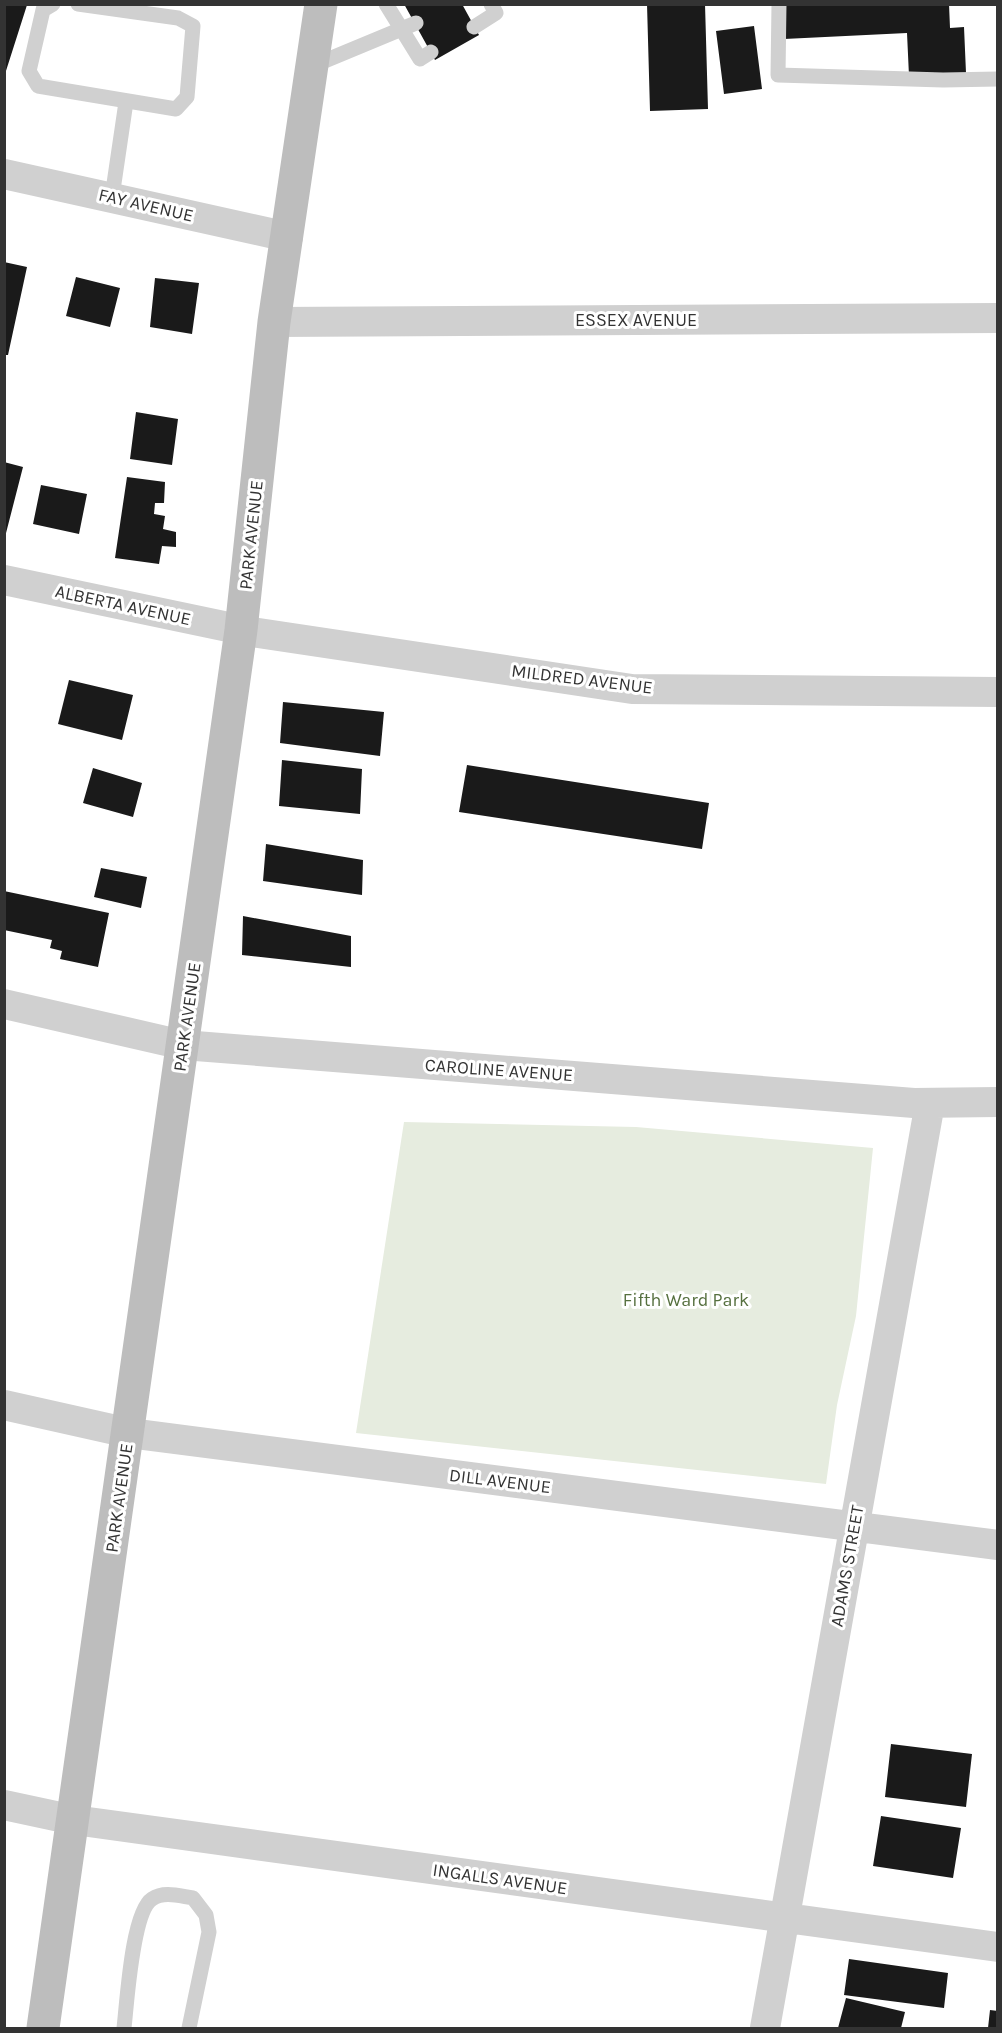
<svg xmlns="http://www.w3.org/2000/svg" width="1002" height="2033" font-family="Karla,sans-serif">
<rect width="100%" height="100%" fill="#fff"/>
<path fill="#e6ecdf" d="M 404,1122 L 636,1127 L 873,1148 L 856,1316 L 837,1405 L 826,1484 L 356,1433 Z"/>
<path fill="#1a1a1a" d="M 404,4 L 462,4 L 479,35 L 435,60 Z
M 647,4 L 705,4 L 708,109 L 650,111 Z
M 782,4 L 949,4 L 950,28 L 964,27 L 966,73 L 909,76 L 907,33 L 784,39 Z
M 4,5 L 27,5 L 5,74 L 4,74 Z
M 754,26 L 762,89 L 724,94 L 716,31 Z
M 4,262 L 27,267 L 8,355 L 4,355 Z
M 76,277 L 120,288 L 110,327 L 66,316 Z
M 155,278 L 199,283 L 192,334 L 150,327 Z
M 136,412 L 178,419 L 172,465 L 130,459 Z
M 4,462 L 23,467 L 5,537 L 4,537 Z
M 127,477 L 165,482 L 164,503 L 155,503 L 154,514 L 165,516 L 163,529 L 176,532 L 176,547 L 162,546 L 159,564 L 115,558 Z
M 41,485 L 87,494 L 79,534 L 33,524 Z
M 69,680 L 133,695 L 122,740 L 58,724 Z
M 283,702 L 384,712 L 380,756 L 280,743 Z
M 282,760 L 362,769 L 360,814 L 279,806 Z
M 467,765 L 709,803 L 702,849 L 459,812 Z
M 93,768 L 142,783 L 133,817 L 83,803 Z
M 266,844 L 363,860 L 362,895 L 263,881 Z
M 101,868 L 147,877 L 141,908 L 94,897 Z
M 4,891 L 109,913 L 98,967 L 60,959 L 62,951 L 50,948 L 52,940 L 4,930 Z
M 243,916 L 351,936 L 351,967 L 242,955 Z
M 891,1744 L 972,1754 L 966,1807 L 885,1797 Z
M 881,1816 L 961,1828 L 953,1878 L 873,1866 Z
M 849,1959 L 948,1973 L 944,2008 L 844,1995 Z
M 846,1998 L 905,2012 L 901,2028 L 838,2028 Z
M 990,2010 L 998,2011 L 998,2028 L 988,2028 Z"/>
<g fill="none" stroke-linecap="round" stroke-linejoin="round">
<path stroke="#d0d0d0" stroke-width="15" d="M 53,4 L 43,10 L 29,71 L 38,86 L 176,109 L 187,97 L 193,26 L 178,18 L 78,4
M 386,4 L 420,59 L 431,52
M 779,4 L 778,75 L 943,80 L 998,79
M 474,27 L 496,13 L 491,4
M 310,67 L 416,23
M 112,197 L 126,102
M 124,2028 C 127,2003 132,1912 152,1899 C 164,1891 179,1896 193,1898 L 206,1915 L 209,1932 L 189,2028"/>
<path stroke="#d0d0d0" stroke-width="30" d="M 4,174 L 288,237
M 274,322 L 998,318
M 4,580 L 252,632 L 632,689 L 998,692
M 4,1004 L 183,1045 L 914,1103 L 998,1102
M 4,1405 L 129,1433 L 998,1545
M 4,1805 L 74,1820 L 998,1947
M 765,2028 L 930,1103"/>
<path stroke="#bdbdbd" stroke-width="33" d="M 43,2028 L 241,630 L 274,322 L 321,4"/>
</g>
<g text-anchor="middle" stroke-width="6" stroke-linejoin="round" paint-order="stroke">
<g font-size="18" fill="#333" stroke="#fff">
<text transform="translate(146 205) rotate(13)" y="6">FAY AVENUE</text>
<text x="636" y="326">ESSEX AVENUE</text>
<text transform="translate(251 535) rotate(-84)" y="6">PARK AVENUE</text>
<text transform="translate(123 605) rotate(12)" y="6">ALBERTA AVENUE</text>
<text transform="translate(582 679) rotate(7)" y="6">MILDRED AVENUE</text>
<text transform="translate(187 1017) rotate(-82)" y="6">PARK AVENUE</text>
<text transform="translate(499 1070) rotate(4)" y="6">CAROLINE AVENUE</text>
<text transform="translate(500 1481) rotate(7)" y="6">DILL AVENUE</text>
<text transform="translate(119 1498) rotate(-82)" y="6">PARK AVENUE</text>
<text transform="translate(847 1566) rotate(-80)" y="6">ADAMS STREET</text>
<text transform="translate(500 1879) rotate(8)" y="6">INGALLS AVENUE</text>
</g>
<g font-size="18" fill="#56703f" stroke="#fff">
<text x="686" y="1306">Fifth Ward Park</text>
</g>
</g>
<rect width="1002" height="2033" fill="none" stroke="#333333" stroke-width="12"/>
</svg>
